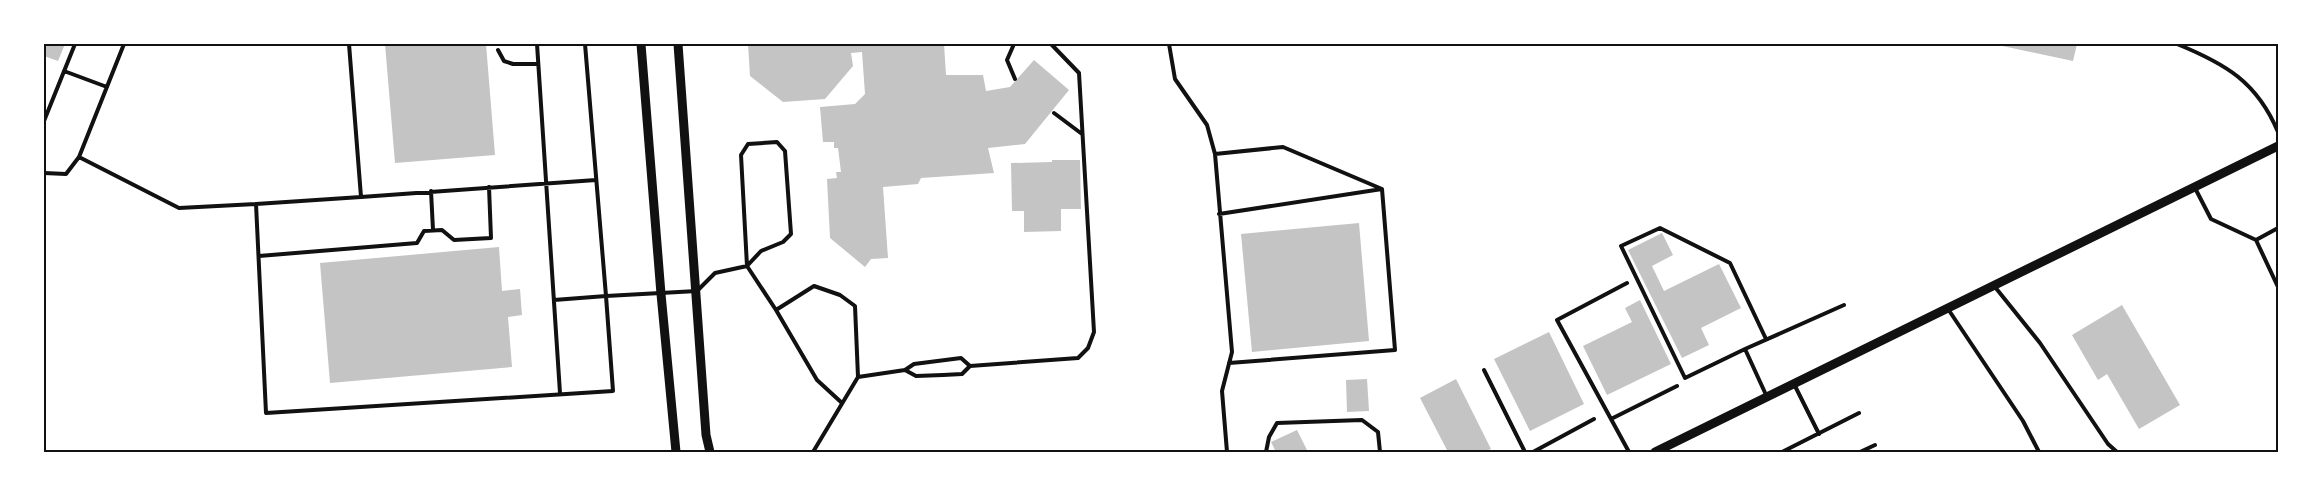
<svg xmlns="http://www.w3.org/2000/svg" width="2322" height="496" font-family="'Playfair Display',serif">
<rect width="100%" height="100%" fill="#fff"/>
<path fill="#c4c4c4" d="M 44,44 L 65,44 L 58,61 L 44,56 Z
M 385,44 L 486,44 L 495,155 L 395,163 Z
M 748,44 L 944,44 L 946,75 L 983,75 L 986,91 L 1010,87 L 1034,60 L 1069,90 L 1025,144 L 988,148 L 994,173 L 921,178 L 918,184 L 883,187 L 888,258 L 871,259 L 865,267 L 830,238 L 827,179 L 837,178 L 836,172 L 841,172 L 838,148 L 834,148 L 834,142 L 823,142 L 820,107 L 855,104 L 865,94 L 862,52 L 851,53 L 853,66 L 825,99 L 783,102 L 750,76 Z
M 1993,44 L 2077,44 L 2073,61 Z
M 1052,160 L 1080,160 L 1081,209 L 1061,209 L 1061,231 L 1024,232 L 1024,211 L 1012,211 L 1011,163 L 1052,162 Z
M 1359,223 L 1369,341 L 1252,352 L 1241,234 Z
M 1662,233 L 1673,255 L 1652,266 L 1664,291 L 1719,264 L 1741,308 L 1701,328 L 1709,345 L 1682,358 L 1628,250 Z
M 499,247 L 502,291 L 520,289 L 522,315 L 508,317 L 512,367 L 330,383 L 320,263 Z
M 1640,300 L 1671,364 L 1607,395 L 1583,346 L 1632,322 L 1625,308 Z
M 2122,305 L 2180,405 L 2139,429 L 2107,374 L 2098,380 L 2072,335 Z
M 1549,332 L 1584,404 L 1530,431 L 1494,359 Z
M 1367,379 L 1369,411 L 1347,412 L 1346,380 Z
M 1456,379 L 1491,449 L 1484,452 L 1448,452 L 1420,398 Z
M 1297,430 L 1308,452 L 1276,452 L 1271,442 Z"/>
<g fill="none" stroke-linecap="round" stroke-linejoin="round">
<path stroke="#111" stroke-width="4" d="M 349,44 L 361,197 L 596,180
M 537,44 L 560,393
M 1014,44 L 1007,60 L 1015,79
M 1169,44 L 1175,79 L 1207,125 L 1215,154
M 2177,44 C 2226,64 2257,82 2278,132
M 498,50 L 504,61 L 513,64 L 537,64
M 64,71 L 107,87
M 1054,113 L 1082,134
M 44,121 L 75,44
M 777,142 L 785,151 L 791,234 L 783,242 L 761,251 L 747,266 L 741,155 L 748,144 Z
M 79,157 L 179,208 L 256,204 L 266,413 L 613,391 L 606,296 L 697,291 L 715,273 L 747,266 L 776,310 L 814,286 L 840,295 L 855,306 L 858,377 L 813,452
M 44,173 L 66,174 L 79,157 L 124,44
M 2195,188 L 2211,219 L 2256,240 L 2278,287
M 431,191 L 433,230
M 256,204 L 361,197
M 1219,214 L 1382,189
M 2256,240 L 2278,228
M 259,256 L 417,243 L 424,231 L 442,230 L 454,240 L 491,238 L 489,187
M 1627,283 L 1557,320 L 1629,452
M 1995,287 L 2040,343 L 2108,444 L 2117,452
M 554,300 L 606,296 L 585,44
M 1948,309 L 2023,421 L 2039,452
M 776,310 L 817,380 L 842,403
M 1745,349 L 1685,378 L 1621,246 L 1660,228 L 1730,263 L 1766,339
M 970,366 L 1078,358 L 1088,348 L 1094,332 L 1079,73 L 1051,44
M 1484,370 L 1525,452
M 858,377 L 905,370 L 914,364 L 961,358 L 970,366 L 962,374 L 943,375 L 916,376 L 905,370
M 1794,384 L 1819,434
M 1767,397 L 1745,349 L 1844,305
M 1611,419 L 1677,386
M 1227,452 L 1222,391 L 1232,352 L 1215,154 L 1283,147 L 1382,189 L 1395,350 L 1229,363
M 1266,452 L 1269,437 L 1277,423 L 1362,420 L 1378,432 L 1380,452
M 1533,452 L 1594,419
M 1782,452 L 1859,413
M 1860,452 L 1875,445"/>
<path stroke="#111" stroke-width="9" d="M 641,44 L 661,294 L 676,452
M 678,44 L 706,435 L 710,452
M 1655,452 L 2278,146"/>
</g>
<rect width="2322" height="496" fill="none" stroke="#ffffff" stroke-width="90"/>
<rect x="45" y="45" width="2232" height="406" fill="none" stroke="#111" stroke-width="2"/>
</svg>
